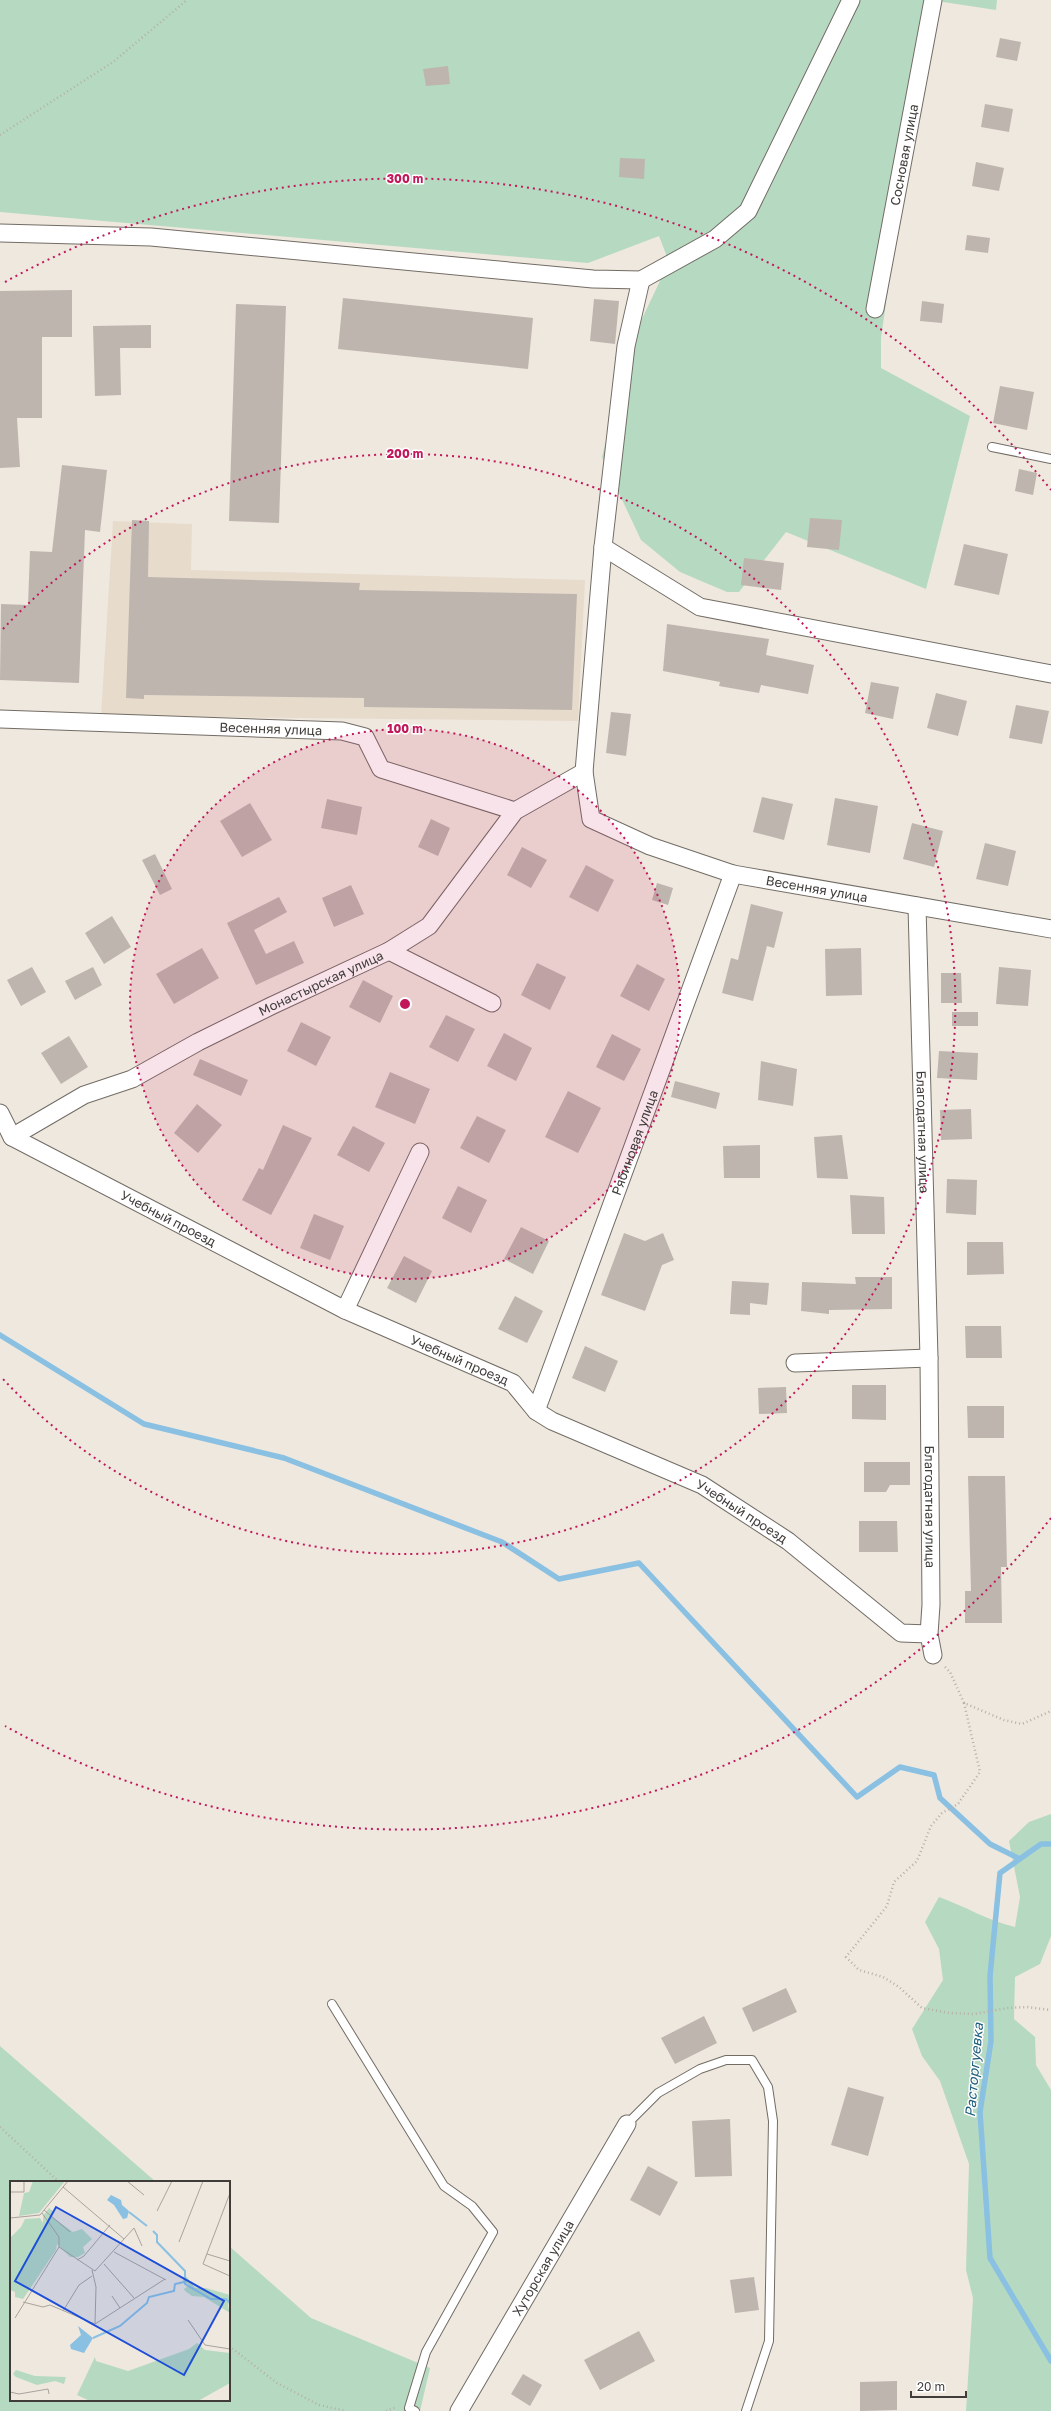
<svg xmlns="http://www.w3.org/2000/svg" width="1051" height="2411" font-family="'Golos Text',sans-serif">
<rect width="100%" height="100%" fill="#efe8df"/>
<path fill="#e7dbcc" d="M 113,521 L 192,524 L 191,570 L 585,580 L 578,721 L 101,716 Z"/>
<path fill="#b5dac1" d="M 0,0 L 929,0 L 881,338 L 881,368 L 970,416 L 926,589 L 786,532 L 739,592 L 727,592 L 680,572 L 641,540 L 602,457 L 630,344 L 669,262 L 659,236 L 588,263 L 0,212 Z
M 930,0 L 997,0 L 996,10 Z
M 1051,1814 L 1051,1936 L 1040,1964 L 1015,1977 L 1014,2019 L 1035,2037 L 1036,2065 L 1051,2090 L 1051,2411 L 966,2411 L 973,2298 L 966,2270 L 969,2164 L 940,2081 L 922,2056 L 912,2029 L 943,1980 L 939,1949 L 925,1922 L 939,1897 C 965,1906 988,1921 1015,1927 L 1020,1897 L 1009,1841 L 1029,1822 Z
M 0,2046 L 156,2182 L 11,2182 L 11,2400 L 229,2400 L 229,2246 L 311,2318 L 430,2368 L 420,2411 L 0,2411 Z"/>
<g fill="none" stroke-linecap="round" stroke-linejoin="round">
<path stroke="#8ac0e2" stroke-width="5.5" d="M 0,1335 L 144,1424 L 284,1458 L 502,1542 L 559,1579 L 639,1563 L 857,1797 L 900,1767 L 934,1775 L 940,1798 L 990,1844 L 1020,1859
M 1051,1844 L 1041,1844 L 1000,1873 L 990,1976 L 991,2041 L 980,2112 L 990,2258 L 1051,2361"/>
</g>
<path fill="#beb5af" d="M 1000,38 L 1021,42 L 1017,61 L 996,57 Z
M 448,66 L 450,84 L 426,86 L 423,69 Z
M 985,104 L 1013,109 L 1009,132 L 981,127 Z
M 620,158 L 645,159 L 644,179 L 619,177 Z
M 976,162 L 1004,168 L 999,191 L 972,186 Z
M 967,235 L 990,238 L 988,253 L 965,250 Z
M 72,290 L 72,337 L 42,337 L 42,418 L 17,418 L 20,467 L 0,468 L 0,291 Z
M 343,298 L 533,318 L 528,369 L 338,349 Z
M 594,299 L 619,301 L 615,344 L 590,341 Z
M 922,301 L 944,304 L 942,323 L 920,321 Z
M 236,304 L 286,306 L 279,523 L 229,521 Z
M 151,325 L 151,348 L 120,348 L 121,395 L 95,396 L 93,326 Z
M 1000,386 L 1034,392 L 1027,430 L 993,423 Z
M 62,465 L 107,470 L 100,532 L 85,530 L 79,683 L 0,680 L 1,604 L 28,605 L 30,551 L 52,552 Z
M 1019,469 L 1037,473 L 1033,495 L 1015,491 Z
M 810,518 L 842,520 L 839,550 L 807,547 Z
M 132,520 L 149,521 L 148,577 L 360,583 L 359,590 L 577,594 L 572,710 L 364,707 L 364,698 L 144,695 L 144,699 L 126,698 Z
M 964,544 L 1008,554 L 999,595 L 954,585 Z
M 744,558 L 784,563 L 781,590 L 741,585 Z
M 667,624 L 769,639 L 766,655 L 814,665 L 808,694 L 761,685 L 759,693 L 719,686 L 720,682 L 663,671 Z
M 871,682 L 899,687 L 893,719 L 865,713 Z
M 936,693 L 967,701 L 958,736 L 927,728 Z
M 1016,705 L 1049,711 L 1042,744 L 1009,738 Z
M 611,712 L 631,714 L 626,756 L 606,753 Z
M 762,797 L 793,804 L 784,840 L 753,832 Z
M 835,798 L 878,806 L 870,853 L 827,845 Z
M 327,799 L 362,807 L 357,835 L 321,828 Z
M 250,803 L 272,840 L 242,857 L 220,821 Z
M 431,819 L 450,828 L 438,856 L 418,847 Z
M 912,823 L 943,831 L 934,867 L 903,859 Z
M 985,843 L 1016,851 L 1008,886 L 976,879 Z
M 522,847 L 547,860 L 531,888 L 507,875 Z
M 155,854 L 172,889 L 160,895 L 142,860 Z
M 586,865 L 614,880 L 598,912 L 569,897 Z
M 657,883 L 673,888 L 668,905 L 652,900 Z
M 351,885 L 364,914 L 334,927 L 322,898 Z
M 279,897 L 287,912 L 254,930 L 266,954 L 294,941 L 304,963 L 256,985 L 227,923 Z
M 751,904 L 783,912 L 774,948 L 767,946 L 753,1001 L 722,993 L 731,958 L 738,960 Z
M 112,916 L 131,947 L 104,964 L 85,933 Z
M 202,948 L 219,978 L 174,1004 L 156,974 Z
M 861,948 L 862,995 L 826,996 L 825,949 Z
M 537,963 L 566,977 L 550,1010 L 521,995 Z
M 637,964 L 665,979 L 649,1011 L 620,996 Z
M 32,967 L 46,992 L 21,1006 L 7,980 Z
M 93,967 L 102,985 L 75,1000 L 65,981 Z
M 999,967 L 1031,970 L 1028,1006 L 996,1004 Z
M 941,973 L 961,973 L 962,1003 L 941,1003 Z
M 363,980 L 393,996 L 380,1023 L 349,1007 Z
M 952,1012 L 978,1012 L 978,1026 L 952,1026 Z
M 446,1015 L 475,1029 L 458,1062 L 429,1047 Z
M 301,1022 L 331,1037 L 316,1066 L 287,1051 Z
M 504,1033 L 532,1048 L 516,1081 L 487,1066 Z
M 612,1034 L 641,1049 L 624,1081 L 596,1067 Z
M 69,1036 L 88,1067 L 61,1084 L 41,1053 Z
M 939,1051 L 978,1053 L 977,1080 L 937,1078 Z
M 200,1059 L 248,1080 L 241,1096 L 193,1075 Z
M 761,1061 L 797,1069 L 793,1106 L 758,1100 Z
M 390,1072 L 430,1089 L 415,1124 L 375,1107 Z
M 675,1081 L 720,1093 L 716,1109 L 671,1097 Z
M 568,1091 L 601,1108 L 578,1153 L 545,1137 Z
M 197,1104 L 222,1125 L 198,1153 L 174,1133 Z
M 971,1109 L 972,1139 L 941,1140 L 940,1110 Z
M 477,1116 L 506,1130 L 489,1163 L 460,1148 Z
M 283,1125 L 312,1138 L 271,1215 L 242,1200 L 259,1168 L 263,1170 Z
M 353,1126 L 385,1143 L 369,1172 L 337,1155 Z
M 842,1135 L 848,1179 L 817,1178 L 814,1137 Z
M 760,1145 L 760,1178 L 724,1178 L 723,1146 Z
M 947,1179 L 977,1180 L 976,1215 L 946,1213 Z
M 458,1186 L 487,1200 L 471,1233 L 442,1218 Z
M 850,1195 L 884,1197 L 885,1234 L 852,1234 Z
M 314,1214 L 344,1226 L 330,1260 L 300,1248 Z
M 521,1227 L 549,1241 L 533,1274 L 504,1259 Z
M 624,1233 L 645,1241 L 663,1233 L 674,1260 L 662,1265 L 645,1311 L 601,1295 Z
M 967,1242 L 1003,1242 L 1004,1274 L 967,1275 Z
M 404,1256 L 432,1271 L 416,1303 L 387,1288 Z
M 855,1277 L 892,1277 L 892,1309 L 829,1310 L 829,1314 L 801,1311 L 802,1282 L 856,1284 Z
M 732,1281 L 769,1283 L 767,1305 L 750,1303 L 750,1315 L 730,1314 Z
M 515,1296 L 543,1311 L 527,1343 L 498,1329 Z
M 965,1326 L 1001,1326 L 1002,1358 L 966,1358 Z
M 585,1346 L 618,1361 L 605,1392 L 572,1378 Z
M 852,1385 L 886,1385 L 886,1420 L 852,1419 Z
M 786,1387 L 787,1413 L 759,1414 L 758,1388 Z
M 967,1406 L 1004,1406 L 1004,1438 L 968,1438 Z
M 864,1462 L 910,1462 L 910,1485 L 890,1485 L 886,1492 L 864,1492 Z
M 968,1476 L 1005,1476 L 1007,1567 L 1001,1567 L 1002,1623 L 965,1623 L 965,1591 L 971,1591 Z
M 859,1521 L 897,1521 L 898,1552 L 859,1552 Z
M 786,1988 L 797,2012 L 753,2032 L 742,2008 Z
M 704,2016 L 717,2043 L 675,2064 L 661,2038 Z
M 848,2087 L 884,2097 L 868,2156 L 831,2145 Z
M 730,2119 L 732,2176 L 695,2177 L 692,2121 Z
M 648,2166 L 678,2182 L 660,2216 L 630,2200 Z
M 754,2277 L 759,2310 L 735,2313 L 730,2280 Z
M 639,2331 L 655,2361 L 600,2390 L 584,2360 Z
M 523,2374 L 542,2385 L 530,2406 L 511,2394 Z
M 897,2381 L 897,2410 L 860,2411 L 860,2382 Z"/>
<g fill="none" stroke-linecap="round" stroke-linejoin="round">
<g stroke="#726c65" stroke-width="10">
<path id="lane" d="M 992,447 L 1051,459
M 332,2004 L 444,2186 L 472,2206 L 493,2232 L 426,2352 L 409,2408 L 415,2411
M 627,2124 L 658,2093 L 700,2069 L 726,2060 L 752,2060 L 768,2087 L 773,2121 L 769,2341 L 746,2411"/>
</g>
<g stroke="#726c65" stroke-width="19">
<g id="street">
<path d="M 0,233 L 151,237 L 593,279 L 641,280 L 715,239 L 748,211 L 851,0"/>
<path id="s1" d="M 641,280 L 626,346 L 603,547 L 584,772 L 591,819 L 650,846 L 733,874 L 1051,929"/>
<path id="s2" d="M 875,309 L 933,0"/>
<path d="M 603,547 L 700,607 L 1051,674"/>
<path id="s3" d="M 0,719 L 342,731 L 365,737 L 381,769 L 515,811"/>
<path id="s4" d="M 917,906 L 929,1358 L 931,1605 L 929,1634 L 933,1655"/>
<path d="M 389,951 L 492,1003"/>
<path id="s5" d="M 0,1113 L 12,1137 L 345,1310 L 513,1383 L 536,1411 L 552,1421 L 702,1485 L 788,1541 L 901,1633 L 929,1634"/>
<path id="s6" d="M 12,1137 L 84,1095 L 132,1079 L 198,1042 L 271,1006 L 389,951 L 429,926 L 515,811 L 584,772"/>
<path d="M 345,1310 L 420,1152"/>
<path d="M 795,1363 L 929,1358"/>
<path id="s7" d="M 536,1411 L 733,874"/>
<path id="s8" d="M 459,2411 L 627,2124"/>
</g>
</g>
<path stroke="#b6b0a9" stroke-width="2.5" stroke-dasharray="1 3" stroke-linecap="butt" d="M 0,135 L 113,62 L 187,0
M 945,1667 L 950,1672 L 964,1703 L 1004,1720 L 1022,1724 L 1051,1711
M 964,1703 L 980,1772 L 958,1804 L 942,1813 L 931,1826 L 917,1861 L 894,1882 L 887,1906 L 846,1957 L 859,1970 L 883,1977 L 899,1987 L 922,2008 L 949,2013 L 974,2014 L 1008,2008 L 1027,2007 L 1051,2010
M 0,2127 L 59,2182
M 229,2346 L 277,2383 L 319,2405 L 346,2411
M 386,2411 L 397,2407"/>
<use href="#lane" stroke="#fff" stroke-width="8"/>
<use href="#street" stroke="#fff" stroke-width="17"/>
</g>
<circle cx="405" cy="1004" r="275" fill="#c2185b" fill-opacity=".12"/>
<g fill="none" stroke="#c2185b" stroke-width="2" stroke-dasharray="2 4">
<circle cx="405" cy="1004" r="275"/>
<path d="M3 629A550 550 0 1 1 3 1379"/>
<path d="M1051 1518A825 825 0 0 1 5 1726M5 282A825 825 0 0 1 1051 490"/>
</g>
<g text-anchor="middle" stroke-width="3" stroke-linejoin="round" paint-order="stroke">
<g font-size="13" fill="#3f3c39" stroke="#fff">
<text dy="5" stroke="none"><textPath href="#s2" startOffset="157">Сосновая улица</textPath></text>
<text dy="5" stroke="none"><textPath href="#s3" startOffset="271">Весенняя улица</textPath></text>
<text dy="5" stroke="none"><textPath href="#s1" startOffset="781">Весенняя улица</textPath></text>
<text dy="5" stroke="none"><textPath href="#s6" startOffset="346">Монастырская улица</textPath></text>
<text dy="5" stroke="none"><textPath href="#s4" startOffset="226">Благодатная улица</textPath></text>
<text dy="5" stroke="none"><textPath href="#s7" startOffset="286">Рябиновая улица</textPath></text>
<text dy="5" stroke="none"><textPath href="#s5" startOffset="203">Учебный проезд</textPath></text>
<text dy="5" stroke="none"><textPath href="#s5" startOffset="527">Учебный проезд</textPath></text>
<text dy="5" stroke="none"><textPath href="#s4" startOffset="601">Благодатная улица</textPath></text>
<text dy="5" stroke="none"><textPath href="#s5" startOffset="851">Учебный проезд</textPath></text>
<text dy="5" stroke="none"><textPath href="#s8" startOffset="166">Хуторская улица</textPath></text>
</g>
<g font-size="14" font-style="italic" fill="#1d5d7e" stroke="#fff">
<text transform="translate(974 2070) rotate(-85)" y="5">Расторгуевка</text>
</g>
</g>
<g transform="translate(10 2181)">
<rect width="220" height="220" fill="#efe8df"/>
<path d="M 23,0 L 55,0 L 29,32 L 9,35 L 14,12 L 19,11 ZM 39,27 L 44,31 L 41,35 L 63,51 L 72,48 L 82,58 L 73,66 L 75,72 L 68,76 L 60,76 L 47,63 L 46,69 L 13,118 L 5,116 L 5,111 L 0,109 L 0,57 L 11,46 L 15,38 L 30,37 L 33,42 L 33,35 ZM 173,96 L 177,96 L 185,107 L 196,107 L 220,114 L 218,125 L 220,132 L 194,116 L 182,115 L 175,110 L 174,108 L 179,104 L 173,101 ZM 187,162 L 195,169 L 220,172 L 220,202 L 188,220 L 80,220 L 67,214 L 85,176 L 86,180 L 118,190 L 179,168 ZM 6,189 L 25,195 L 56,196 L 54,203 L 45,200 L 27,204 L 6,196 L 3,193 Z" fill="#b5dac1"/>
<path d="M 101,14 L 111,19 L 112,24 L 119,30 L 117,37 L 113,38 L 104,24 L 97,19 ZM 68,145 L 83,157 L 74,172 L 61,168 L 60,164 L 71,154 Z" fill="#8ac0e2"/>
<path fill="none" stroke="#8ac0e2" stroke-width="2" d="M 119,31 L 137,45M 143,50 L 147,54 L 147,61 L 175,90 L 175,103 L 201,118 L 216,118 L 220,122M 83,157 L 110,145 L 137,122 L 139,116 L 164,110 L 165,103 L 174,101"/>
<path fill="none" stroke="#a9a39d" stroke-width="1" d="M 117,0 L 134,14M 53,6 L 114,58M 0,11 L 14,11 L 14,0M 220,12 L 193,83 L 220,95M 34,29 L 60,51M 147,30 L 162,0M 0,37 L 30,34 L 58,0M 169,61 L 193,0M 49,66 L 85,90 L 124,47 L 132,65M 104,71 L 156,99M 197,73 L 220,80M 67,79 L 74,75 L 100,44M 94,83 L 124,117M 82,89 L 86,106 L 85,143M 102,115 L 110,127M 13,121 L 33,126 L 40,124 L 85,143 L 155,98M 53,130 L 69,104 L 82,95M 5,137 L 49,66 L 49,56 L 32,32M 178,139 L 195,164 L 220,168M 0,211 L 9,213 L 38,208 L 39,213"/>
<path fill="#1d4ed8" fill-opacity="0.15" stroke="#1d4ed8" stroke-width="2" d="M 46,26 L 214,120 L 174,194 L 5,100 Z"/>
<rect width="220" height="220" fill="none" stroke="#3f3c39" stroke-width="2"/>
</g>
<circle cx="405" cy="1004" r="6" fill="#c2185b" stroke="#fff" stroke-width="2"/>
<g font-size="12" text-anchor="middle" font-weight="bold" fill="#c2185b" stroke="#fff" stroke-width="3" stroke-linejoin="round" paint-order="stroke">
<text x="405" y="183">300 m</text>
<text x="405" y="458">200 m</text>
<text x="405" y="733">100 m</text>
</g>
<path d="M911 2391v6h55v-6" fill="none" stroke="#3f3c39" stroke-width="2"/>
<text x="917" y="2391" font-size="12" fill="#3f3c39" stroke="#ffffff" stroke-width="3" paint-order="stroke">20 m</text>
</svg>
